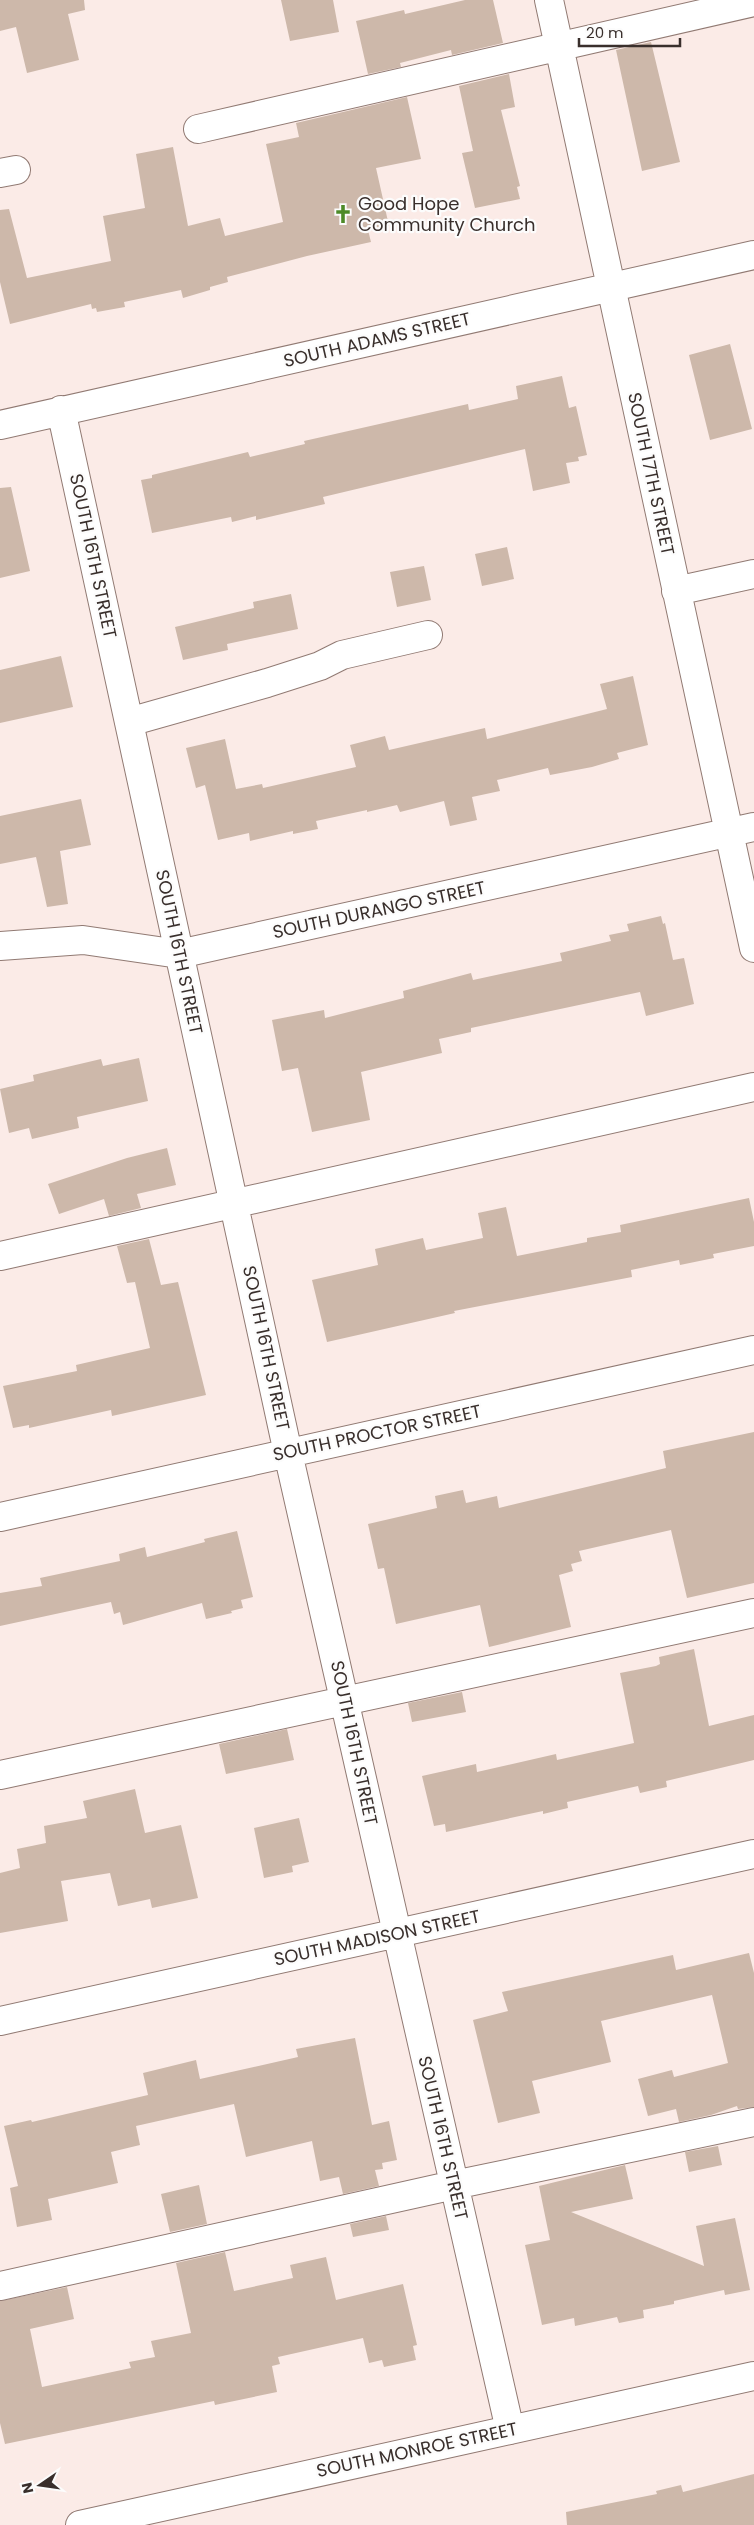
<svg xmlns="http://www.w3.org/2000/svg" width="754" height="2525" font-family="Poppins,sans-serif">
<rect width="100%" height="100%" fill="#fbebe7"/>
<path fill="#cdb8aa" d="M 0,0 L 84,0 L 85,10 L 68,14 L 79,60 L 27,73 L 16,27 L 0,31 Z
M 281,0 L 333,0 L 339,32 L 290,41 Z
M 465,0 L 493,0 L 503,43 L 452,55 L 451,50 L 400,63 L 401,67 L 368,74 L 356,21 L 404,10 L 405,14 Z
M 651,42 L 680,162 L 642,171 L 616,50 Z
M 509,74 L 515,107 L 501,110 L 520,186 L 517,187 L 520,199 L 475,208 L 462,153 L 473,151 L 459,86 Z
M 407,97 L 421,159 L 376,168 L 389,226 L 368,230 L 371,242 L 307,256 L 227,277 L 228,282 L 210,287 L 210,290 L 183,298 L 181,290 L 124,302 L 125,307 L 97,312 L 96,308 L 92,309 L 91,304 L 10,324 L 0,282 L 0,210 L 9,209 L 27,278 L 111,261 L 103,216 L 145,208 L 136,154 L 173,147 L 188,226 L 220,218 L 225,236 L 283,222 L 266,144 L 299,137 L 296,123 Z
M 730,344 L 752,429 L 710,440 L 689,355 Z
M 562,376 L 569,408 L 576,406 L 587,455 L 578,457 L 579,461 L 566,463 L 570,483 L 533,491 L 525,449 L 323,497 L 325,504 L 256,520 L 256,516 L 232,522 L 231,517 L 152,533 L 141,480 L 152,478 L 152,475 L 248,452 L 250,457 L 305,444 L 304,441 L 468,404 L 469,410 L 518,399 L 516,386 Z
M 11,487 L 30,571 L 0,578 L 0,488 Z
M 507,547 L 514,579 L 482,586 L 475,554 Z
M 424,566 L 431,600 L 397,607 L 390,572 Z
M 291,594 L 298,629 L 227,644 L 228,650 L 183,660 L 175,627 L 254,608 L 253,602 Z
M 61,656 L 73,707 L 0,723 L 0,670 Z
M 633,676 L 648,745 L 617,753 L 619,759 L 592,767 L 550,775 L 548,768 L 497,780 L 500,791 L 472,797 L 477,820 L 450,826 L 444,801 L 400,812 L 397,805 L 367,812 L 367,810 L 316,821 L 318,829 L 293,834 L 293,831 L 250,841 L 249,833 L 218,840 L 205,785 L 196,788 L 186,748 L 225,739 L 236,789 L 262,784 L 263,788 L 356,767 L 350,745 L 385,736 L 389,750 L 485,728 L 487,739 L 607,709 L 600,684 Z
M 81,799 L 91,845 L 60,851 L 68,904 L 47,907 L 36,857 L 0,864 L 0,816 Z
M 661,916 L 663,924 L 665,923 L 673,960 L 684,958 L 694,1004 L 646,1016 L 640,992 L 471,1028 L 471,1032 L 439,1039 L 442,1053 L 361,1072 L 370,1120 L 312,1132 L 298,1068 L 282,1071 L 272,1020 L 324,1010 L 325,1018 L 404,998 L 403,991 L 471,973 L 473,980 L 562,961 L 560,953 L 611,941 L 609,935 L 629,931 L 627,924 Z
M 139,1058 L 148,1101 L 77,1117 L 79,1128 L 32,1139 L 29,1128 L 9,1133 L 0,1089 L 34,1081 L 33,1075 L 101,1059 L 103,1066 Z
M 167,1148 L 176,1185 L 137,1194 L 141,1208 L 109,1216 L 104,1199 L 59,1214 L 48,1184 L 127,1158 Z
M 749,1198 L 754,1222 L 754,1246 L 713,1254 L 714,1258 L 680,1265 L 679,1260 L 631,1270 L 632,1277 L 454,1311 L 455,1313 L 327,1342 L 312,1280 L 378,1265 L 375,1249 L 423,1238 L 426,1250 L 483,1238 L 478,1213 L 506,1207 L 517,1256 L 587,1242 L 587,1238 L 621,1232 L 620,1225 Z
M 149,1239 L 161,1285 L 178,1282 L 206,1395 L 112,1416 L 111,1410 L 29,1428 L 29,1425 L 13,1428 L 3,1386 L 77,1371 L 76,1365 L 150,1348 L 135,1282 L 127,1283 L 117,1246 Z
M 754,1432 L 754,1583 L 687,1598 L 671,1530 L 579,1551 L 582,1561 L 571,1564 L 573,1571 L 559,1575 L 571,1627 L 489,1647 L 480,1605 L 396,1624 L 384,1568 L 378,1569 L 368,1524 L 437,1508 L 435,1496 L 463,1490 L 466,1503 L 497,1496 L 499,1508 L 666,1468 L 663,1451 Z
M 237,1531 L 253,1597 L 241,1600 L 243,1608 L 231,1611 L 232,1613 L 206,1619 L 202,1603 L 123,1625 L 120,1612 L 114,1614 L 111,1602 L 0,1626 L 0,1593 L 42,1586 L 40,1578 L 120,1561 L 119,1554 L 145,1547 L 147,1557 L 205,1542 L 204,1539 Z
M 694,1649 L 709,1726 L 754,1715 L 754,1760 L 666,1781 L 667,1787 L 640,1793 L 638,1786 L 567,1802 L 568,1808 L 543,1814 L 543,1811 L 446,1832 L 445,1824 L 434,1826 L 422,1776 L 476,1764 L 477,1772 L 556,1754 L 557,1760 L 634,1743 L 620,1673 L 656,1666 L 660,1664 L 659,1657 Z
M 462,1692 L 466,1712 L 412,1722 L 408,1703 Z
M 287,1729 L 294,1760 L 226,1774 L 219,1744 Z
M 135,1789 L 145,1833 L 181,1825 L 198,1898 L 152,1908 L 150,1899 L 118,1906 L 110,1873 L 61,1881 L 68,1921 L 0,1933 L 0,1873 L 20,1868 L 17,1849 L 46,1843 L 44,1826 L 87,1818 L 83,1801 Z
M 299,1818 L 309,1862 L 292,1866 L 293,1872 L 264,1878 L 254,1828 Z
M 749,1953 L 754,1973 L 754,2107 L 738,2109 L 737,2106 L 711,2115 L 679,2122 L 676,2109 L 648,2116 L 638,2079 L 672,2070 L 674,2077 L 728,2063 L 712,1995 L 601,2021 L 611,2062 L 532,2081 L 540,2113 L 498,2123 L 473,2020 L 508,2011 L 502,1992 L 673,1955 L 676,1970 Z
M 355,2038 L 372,2125 L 389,2121 L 397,2160 L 382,2163 L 383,2169 L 375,2170 L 379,2186 L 343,2194 L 339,2177 L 320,2181 L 312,2141 L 246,2157 L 234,2104 L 136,2126 L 140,2145 L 111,2152 L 118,2183 L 48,2199 L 52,2220 L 17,2227 L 10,2188 L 18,2186 L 4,2126 L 31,2120 L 32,2122 L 148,2095 L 143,2073 L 196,2060 L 200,2079 L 298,2057 L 296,2049 Z
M 718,2146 L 722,2165 L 689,2172 L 685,2152 Z
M 625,2165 L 633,2199 L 571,2212 L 704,2266 L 696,2226 L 735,2218 L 750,2290 L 725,2295 L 724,2290 L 674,2301 L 674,2304 L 643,2310 L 644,2318 L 619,2323 L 617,2317 L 575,2326 L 574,2318 L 542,2325 L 525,2245 L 550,2240 L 539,2186 Z
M 199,2185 L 207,2224 L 170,2232 L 161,2194 Z
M 386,2216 L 389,2230 L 353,2237 L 350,2224 Z
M 225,2252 L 234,2291 L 293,2278 L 290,2265 L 326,2257 L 336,2300 L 403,2284 L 417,2345 L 413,2346 L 416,2360 L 384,2367 L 382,2360 L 369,2363 L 363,2338 L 278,2357 L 280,2364 L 272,2366 L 277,2392 L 215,2405 L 214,2401 L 5,2444 L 0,2423 L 0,2301 L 67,2287 L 74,2319 L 30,2329 L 42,2387 L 131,2368 L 129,2362 L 155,2357 L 151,2341 L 191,2333 L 176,2263 Z
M 754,2474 L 754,2525 L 567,2525 L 566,2512 L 657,2494 L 656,2491 L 681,2485 L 683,2492 Z"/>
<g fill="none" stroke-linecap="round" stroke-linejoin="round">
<g stroke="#917a73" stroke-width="30">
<path id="minor" d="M 549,0 L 754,948
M 198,129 L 754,2
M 0,173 L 16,170
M 61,410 L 288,1453 L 510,2430
M 0,425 L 754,255
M 676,591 L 754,574
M 129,722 L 267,683 L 320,666 L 342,655 L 428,635
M 0,946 L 83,940 L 179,954 L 754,827
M 0,1256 L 754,1087
M 0,1517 L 754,1350
M 0,1775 L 754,1613
M 0,2021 L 754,1854
M 0,2286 L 454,2185 L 754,2122
M 80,2525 L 754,2376"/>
</g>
<use href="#minor" stroke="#fff" stroke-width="28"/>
</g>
<defs>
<g id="church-bare" transform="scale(1.5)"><path d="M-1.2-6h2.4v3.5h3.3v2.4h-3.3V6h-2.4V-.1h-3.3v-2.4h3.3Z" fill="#4d8a28" stroke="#fcfcfc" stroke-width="2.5" paint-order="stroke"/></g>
</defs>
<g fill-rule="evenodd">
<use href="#church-bare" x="343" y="214"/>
</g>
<g text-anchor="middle" stroke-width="4.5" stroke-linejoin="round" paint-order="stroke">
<g font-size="18" fill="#392f2c" stroke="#fcfcfc" text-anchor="start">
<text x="358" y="210">Good Hope<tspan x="358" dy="21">Community Church</tspan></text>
</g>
<g font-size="18" fill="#392f2c" stroke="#fcfcfc">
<text transform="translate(377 340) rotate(-13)" y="6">SOUTH ADAMS STREET</text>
<text transform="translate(651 474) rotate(78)" y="6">SOUTH 17TH STREET</text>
<text transform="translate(93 556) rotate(78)" y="6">SOUTH 16TH STREET</text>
<text transform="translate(379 910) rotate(-12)" y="6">SOUTH DURANGO STREET</text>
<text transform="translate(179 952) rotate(78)" y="6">SOUTH 16TH STREET</text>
<text transform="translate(266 1348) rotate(78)" y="6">SOUTH 16TH STREET</text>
<text transform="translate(377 1433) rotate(-12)" y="6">SOUTH PROCTOR STREET</text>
<text transform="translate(354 1743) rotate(78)" y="6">SOUTH 16TH STREET</text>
<text transform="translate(377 1938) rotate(-12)" y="6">SOUTH MADISON STREET</text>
<text transform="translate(443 2138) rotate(77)" y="6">SOUTH 16TH STREET</text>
<text transform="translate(417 2450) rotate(-12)" y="6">SOUTH MONROE STREET</text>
</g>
</g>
<g transform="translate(40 2485) rotate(257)" stroke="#fcfcfc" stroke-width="4" paint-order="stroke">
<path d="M0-4L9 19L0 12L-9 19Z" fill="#392f2c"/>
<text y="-8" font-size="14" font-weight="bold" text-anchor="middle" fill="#392f2c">N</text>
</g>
<path d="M579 38v8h101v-8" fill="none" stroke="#392f2c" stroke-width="2.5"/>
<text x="586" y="38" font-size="15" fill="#392f2c" stroke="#fcfcfc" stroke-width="4" paint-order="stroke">20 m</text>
</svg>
